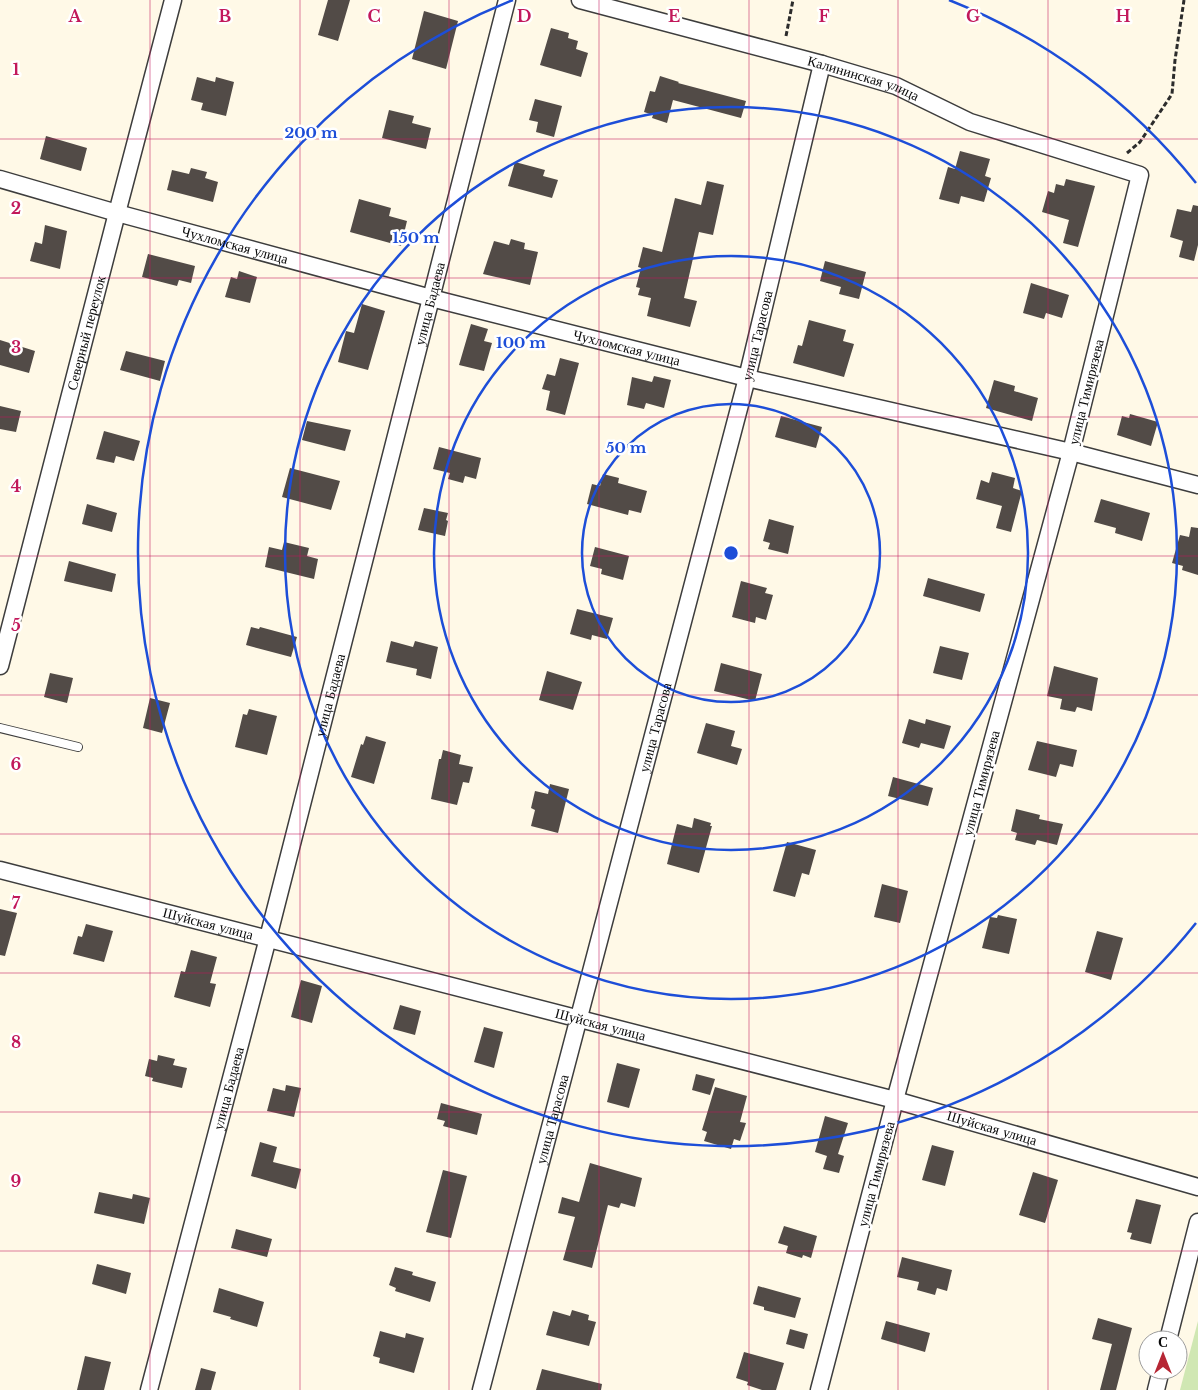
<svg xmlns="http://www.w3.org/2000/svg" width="1198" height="1390" font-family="'Libre Baskerville',serif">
<rect width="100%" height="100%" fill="#fff9e7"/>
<path fill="#d0e7b3" d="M 1198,1321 L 1198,1390 L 1180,1390 Z"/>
<path fill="#524b47" d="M 328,0 L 350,0 L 338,41 L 318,35 Z
M 424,11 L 458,21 L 446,69 L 412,59 Z
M 551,28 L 569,33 L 568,38 L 578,41 L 576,49 L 588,53 L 581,77 L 540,65 Z
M 660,76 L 679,82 L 678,83 L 746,101 L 741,118 L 673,100 L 667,123 L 652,118 L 653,115 L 644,112 L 650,91 L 655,92 Z
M 197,77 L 215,82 L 216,77 L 234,82 L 226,116 L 201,110 L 203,103 L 191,100 Z
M 535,99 L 562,106 L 554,137 L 536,132 L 538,122 L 529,120 Z
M 389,110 L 414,116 L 412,123 L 431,128 L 426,149 L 382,138 Z
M 46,136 L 87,148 L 81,171 L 40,159 Z
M 960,151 L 990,159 L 985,176 L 991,178 L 984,202 L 961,196 L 959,204 L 939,199 L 948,167 L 955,169 Z
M 515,162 L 545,170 L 543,176 L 558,180 L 552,198 L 508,186 Z
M 191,168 L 207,172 L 205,178 L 218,182 L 213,202 L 167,190 L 172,170 L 189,174 Z
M 1066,179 L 1095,186 L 1078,247 L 1063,243 L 1069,220 L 1042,212 L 1048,191 L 1054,193 L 1056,184 L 1064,186 Z
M 707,181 L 724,185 L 713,235 L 699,232 L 684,298 L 697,301 L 690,327 L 647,316 L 651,298 L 638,295 L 640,288 L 636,287 L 641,268 L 638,267 L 643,247 L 662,252 L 675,198 L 701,205 Z
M 359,199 L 391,208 L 389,216 L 407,221 L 401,246 L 350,232 Z
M 1193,205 L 1198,206 L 1198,245 L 1194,261 L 1179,257 L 1183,241 L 1170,237 L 1177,209 L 1191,212 Z
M 45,225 L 67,231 L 60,269 L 30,261 L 35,242 L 42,244 Z
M 511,239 L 525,243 L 524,249 L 538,252 L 530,285 L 483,274 L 494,241 L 509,245 Z
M 148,254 L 195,266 L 191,283 L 179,280 L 177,286 L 142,277 Z
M 825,261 L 866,272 L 859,299 L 839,294 L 841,287 L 820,281 Z
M 239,271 L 257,277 L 250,303 L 225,297 L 231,277 L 237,279 Z
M 1031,283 L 1069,295 L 1062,318 L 1046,313 L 1044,319 L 1023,313 Z
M 362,304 L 385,311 L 368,370 L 338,362 L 346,331 L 354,333 Z
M 809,320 L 846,330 L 843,341 L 854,344 L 844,377 L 793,363 L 798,345 L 802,346 Z
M 471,324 L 488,329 L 484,341 L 492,343 L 484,371 L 459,365 Z
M 0,340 L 35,351 L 29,373 L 0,365 Z
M 126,351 L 165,361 L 160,381 L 120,370 Z
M 560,358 L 579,363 L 565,415 L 546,410 L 550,391 L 542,389 L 547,374 L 555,376 Z
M 654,376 L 671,380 L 664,408 L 646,403 L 644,409 L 627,405 L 632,377 L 652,382 Z
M 994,380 L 1015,386 L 1014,391 L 1038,398 L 1032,421 L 986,408 Z
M 0,406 L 21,411 L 16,432 L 0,429 Z
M 1130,414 L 1158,422 L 1151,446 L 1117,435 L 1122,416 L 1129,418 Z
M 781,416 L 822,427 L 816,448 L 775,437 Z
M 307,421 L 351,430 L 345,451 L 302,440 Z
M 104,431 L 140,441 L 134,461 L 116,456 L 114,463 L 96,459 Z
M 439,447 L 481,458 L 476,479 L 465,476 L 463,483 L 448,479 L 450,473 L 433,469 Z
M 290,468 L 340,481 L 331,510 L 282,497 Z
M 992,472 L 1015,478 L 1013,488 L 1022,491 L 1011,532 L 996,528 L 1002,506 L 976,499 L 981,480 L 989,483 Z
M 603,474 L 619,478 L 618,483 L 647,491 L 641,513 L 629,510 L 628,515 L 587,504 L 592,484 L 600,486 Z
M 1101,499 L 1150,513 L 1142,541 L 1115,533 L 1116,528 L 1094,522 Z
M 87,504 L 117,513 L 112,532 L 82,524 Z
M 424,508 L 448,513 L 446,520 L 448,521 L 445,536 L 418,530 Z
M 769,519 L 794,526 L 788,554 L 768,549 L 770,543 L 763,541 Z
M 1191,527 L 1198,528 L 1198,575 L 1182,570 L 1183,566 L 1172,563 L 1180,535 L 1189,537 Z
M 284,542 L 309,548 L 307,556 L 318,559 L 314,579 L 265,567 L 269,547 L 282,550 Z
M 595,547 L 629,556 L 623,580 L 601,574 L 602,569 L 590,566 Z
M 69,561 L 116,574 L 112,592 L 64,581 Z
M 928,578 L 985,594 L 980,612 L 923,596 Z
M 741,581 L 767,588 L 765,593 L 773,595 L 766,620 L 756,617 L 755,623 L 732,617 Z
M 577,609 L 613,618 L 607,639 L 592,635 L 591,640 L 570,634 Z
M 251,627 L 259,629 L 260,627 L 297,637 L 291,657 L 246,645 Z
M 391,641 L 413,647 L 415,641 L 438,647 L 431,679 L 416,675 L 417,669 L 386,662 Z
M 940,646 L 969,653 L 962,680 L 933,673 Z
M 721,663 L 762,674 L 755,701 L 714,691 Z
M 1054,666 L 1098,678 L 1092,711 L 1077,707 L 1075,712 L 1060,709 L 1062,699 L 1047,696 Z
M 547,671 L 582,682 L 573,710 L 539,700 Z
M 50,673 L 73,678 L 67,703 L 44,697 Z
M 150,698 L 170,703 L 162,733 L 143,728 Z
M 249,709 L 277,716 L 267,755 L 235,747 L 243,714 L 247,715 Z
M 909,719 L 925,724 L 926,719 L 951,726 L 944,749 L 921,743 L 919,748 L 902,743 Z
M 706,723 L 735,731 L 731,746 L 742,749 L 737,765 L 697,753 Z
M 366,736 L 386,742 L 374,784 L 351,777 L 361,744 L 363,745 Z
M 1037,741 L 1077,750 L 1073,767 L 1060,764 L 1056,777 L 1028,770 Z
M 443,750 L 461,755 L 459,764 L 473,767 L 469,783 L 463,782 L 457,805 L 431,799 L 439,759 L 441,759 Z
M 893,777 L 933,788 L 928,806 L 888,796 Z
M 550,784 L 569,789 L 558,833 L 531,826 L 535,810 L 531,808 L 535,791 L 548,794 Z
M 1016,809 L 1040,815 L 1039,819 L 1063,824 L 1057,845 L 1037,840 L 1035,845 L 1015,840 L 1017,833 L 1011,831 Z
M 694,818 L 711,823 L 710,826 L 712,826 L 699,873 L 667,864 L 677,824 L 692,828 Z
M 787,842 L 816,850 L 809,875 L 802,873 L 795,897 L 773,891 Z
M 882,884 L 908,891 L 900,923 L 874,917 Z
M 0,909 L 17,913 L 5,956 L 0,955 Z
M 998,915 L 1017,919 L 1009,954 L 982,948 L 990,917 L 997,918 Z
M 86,924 L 113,931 L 104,962 L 73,954 L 78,936 L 82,937 Z
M 1097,931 L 1123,938 L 1111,980 L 1085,972 Z
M 191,950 L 217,957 L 210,983 L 216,984 L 210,1007 L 174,997 L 181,971 L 185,972 Z
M 301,980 L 322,986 L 312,1023 L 291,1017 Z
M 400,1005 L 421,1011 L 415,1035 L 393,1029 Z
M 484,1027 L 503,1032 L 494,1068 L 474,1062 Z
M 158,1055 L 175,1059 L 173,1065 L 187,1068 L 182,1088 L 152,1081 L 153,1078 L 145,1076 L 149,1059 L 157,1061 Z
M 617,1063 L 640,1069 L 629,1108 L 607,1102 Z
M 696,1074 L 715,1079 L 710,1095 L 692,1090 Z
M 286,1085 L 301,1088 L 294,1117 L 267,1111 L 273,1088 L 285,1091 Z
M 715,1087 L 747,1096 L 740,1122 L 746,1123 L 740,1141 L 734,1139 L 731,1149 L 704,1141 L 707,1132 L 702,1130 Z
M 441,1103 L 482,1114 L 477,1135 L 443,1126 L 445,1121 L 437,1119 Z
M 825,1116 L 848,1123 L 838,1154 L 844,1156 L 839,1173 L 823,1169 L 827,1156 L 815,1152 Z
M 260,1142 L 277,1147 L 273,1162 L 301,1169 L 296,1189 L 251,1176 Z
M 932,1145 L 954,1151 L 945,1186 L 922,1180 Z
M 590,1163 L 642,1178 L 635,1207 L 621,1203 L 619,1208 L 608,1205 L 592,1268 L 563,1260 L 575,1217 L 558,1213 L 562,1197 L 579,1202 Z
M 443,1170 L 467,1176 L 451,1238 L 426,1232 Z
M 1033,1172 L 1058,1180 L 1045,1223 L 1019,1215 Z
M 99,1192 L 132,1199 L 133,1194 L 150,1198 L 144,1224 L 94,1213 Z
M 1136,1199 L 1161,1205 L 1151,1244 L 1130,1239 L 1132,1233 L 1127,1232 Z
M 784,1226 L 817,1236 L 811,1258 L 803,1255 L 802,1258 L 786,1253 L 788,1246 L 778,1243 Z
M 236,1229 L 272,1239 L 267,1257 L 231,1248 Z
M 902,1257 L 952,1270 L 947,1291 L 937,1288 L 935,1295 L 917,1290 L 919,1282 L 897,1277 Z
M 97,1264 L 131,1273 L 126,1294 L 92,1284 Z
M 395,1267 L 413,1272 L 412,1275 L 436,1282 L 430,1302 L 395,1291 L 396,1288 L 389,1285 Z
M 758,1286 L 801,1298 L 795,1318 L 764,1310 L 764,1307 L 753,1304 Z
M 219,1288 L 264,1302 L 257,1327 L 230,1319 L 231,1317 L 213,1312 Z
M 572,1310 L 589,1315 L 588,1320 L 596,1322 L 589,1346 L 546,1335 L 553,1311 L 570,1316 Z
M 1098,1318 L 1132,1328 L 1116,1390 L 1100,1390 L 1112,1344 L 1092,1339 Z
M 886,1321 L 930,1333 L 925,1352 L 881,1339 Z
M 790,1329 L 808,1334 L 804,1349 L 786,1344 Z
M 380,1331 L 405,1338 L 406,1333 L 424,1338 L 414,1373 L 379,1363 L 380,1358 L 373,1356 Z
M 744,1352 L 784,1363 L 776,1390 L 762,1390 L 747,1385 L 748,1382 L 736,1378 Z
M 85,1356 L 111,1362 L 104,1390 L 77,1390 Z
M 201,1368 L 216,1372 L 211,1390 L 195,1390 Z
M 542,1369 L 602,1384 L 601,1390 L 536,1390 Z"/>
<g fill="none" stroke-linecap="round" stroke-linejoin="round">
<g stroke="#3d3d3d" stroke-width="10">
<path id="service" d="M 0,728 L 78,747"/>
</g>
<g stroke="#3d3d3d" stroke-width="19">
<g id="minor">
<path id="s1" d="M 580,0 L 822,64 L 896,86 L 970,122 L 1140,175 L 1071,452 L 895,1100 L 819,1390"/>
<path id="s2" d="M 0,179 L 117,213 L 431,298 L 747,378 L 1071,452 L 1198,485"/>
<path id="s3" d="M 0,666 L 117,213 L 173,0"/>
<path id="s4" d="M 0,870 L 895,1100 L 1198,1187"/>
<path d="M 1168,1340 L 1198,1222"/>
<path id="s5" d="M 149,1390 L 268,938 L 507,0"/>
<path id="s6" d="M 481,1390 L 747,378 L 822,64"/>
<path d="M 1156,1390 L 1161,1370"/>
</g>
</g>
<path stroke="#2c2c2c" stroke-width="3" stroke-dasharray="5 2.5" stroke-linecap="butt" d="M 786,36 L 793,0
M 1127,153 L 1140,142 L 1172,94 L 1175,60 L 1184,0"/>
<use href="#service" stroke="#fff" stroke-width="8"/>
<use href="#minor" stroke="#fff" stroke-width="16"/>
</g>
<path fill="none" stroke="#c2185b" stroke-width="1" stroke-opacity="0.55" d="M 150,0 L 150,1390M 300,0 L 300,1390M 449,0 L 449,1390M 599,0 L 599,1390M 749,0 L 749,1390M 898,0 L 898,1390M 1048,0 L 1048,1390M 0,139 L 1198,139M 0,278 L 1198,278M 0,417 L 1198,417M 0,556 L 1198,556M 0,695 L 1198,695M 0,834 L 1198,834M 0,973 L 1198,973M 0,1112 L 1198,1112M 0,1251 L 1198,1251"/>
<g fill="none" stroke="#1d4ed8" stroke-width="2.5">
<circle cx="731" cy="553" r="149"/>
<circle cx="731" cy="553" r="297"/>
<circle cx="731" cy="553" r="446"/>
<path d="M1196 923A594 594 0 1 1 513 0M949 0A594 594 0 0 1 1196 183"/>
</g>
<g text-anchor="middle" stroke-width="5" stroke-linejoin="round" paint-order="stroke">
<g font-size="14" fill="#0a0a0a" stroke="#fff">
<text dy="5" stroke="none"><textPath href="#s1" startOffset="294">Калининская улица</textPath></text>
<text dy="5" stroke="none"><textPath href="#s2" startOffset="244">Чухломская улица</textPath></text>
<text dy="5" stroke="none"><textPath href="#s5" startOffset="1122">улица Бадаева</textPath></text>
<text dy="5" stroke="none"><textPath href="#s3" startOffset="344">Северный переулок</textPath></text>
<text dy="5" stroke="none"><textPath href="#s6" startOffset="1090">улица Тарасова</textPath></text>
<text dy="5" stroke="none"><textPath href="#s2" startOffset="649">Чухломская улица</textPath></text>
<text transform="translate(1086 392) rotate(-76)" y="5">улица Тимирязева</text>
<text dy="5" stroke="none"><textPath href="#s5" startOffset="718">улица Бадаева</textPath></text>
<text dy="5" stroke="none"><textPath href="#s6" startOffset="685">улица Тарасова</textPath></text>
<text transform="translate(981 783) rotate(-75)" y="5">улица Тимирязева</text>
<text dy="5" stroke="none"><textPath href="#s4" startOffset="215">Шуйская улица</textPath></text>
<text dy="5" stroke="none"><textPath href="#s4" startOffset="620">Шуйская улица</textPath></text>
<text dy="5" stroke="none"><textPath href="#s5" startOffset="312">улица Бадаева</textPath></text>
<text dy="5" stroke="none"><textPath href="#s6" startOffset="280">улица Тарасова</textPath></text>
<text dy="5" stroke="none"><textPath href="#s4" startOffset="1025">Шуйская улица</textPath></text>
<text transform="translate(876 1174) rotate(-75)" y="5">улица Тимирязева</text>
</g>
</g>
<g font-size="16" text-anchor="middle" font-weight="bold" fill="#c2185b" stroke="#fff" stroke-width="5" stroke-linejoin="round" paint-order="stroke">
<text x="75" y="22">A</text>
<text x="225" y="22">B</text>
<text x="374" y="22">C</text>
<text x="524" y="22">D</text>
<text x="674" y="22">E</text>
<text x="824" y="22">F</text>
<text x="973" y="22">G</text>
<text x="1123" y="22">H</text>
<text x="16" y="75">1</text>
<text x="16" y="214">2</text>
<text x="16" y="353">3</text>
<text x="16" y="492">4</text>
<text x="16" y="631">5</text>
<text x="16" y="770">6</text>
<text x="16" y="909">7</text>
<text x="16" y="1048">8</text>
<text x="16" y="1187">9</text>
</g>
<circle cx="731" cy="553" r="8" fill="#1d4ed8" stroke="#fff" stroke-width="2.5"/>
<g font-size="15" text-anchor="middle" font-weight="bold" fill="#1d4ed8" stroke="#fff" stroke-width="5" stroke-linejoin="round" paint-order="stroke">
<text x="311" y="138">200 m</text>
<text x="416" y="243">150 m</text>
<text x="521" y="348">100 m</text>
<text x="626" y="453">50 m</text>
</g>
<g transform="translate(1163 1355)"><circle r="24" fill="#ffffff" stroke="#9d9d9d"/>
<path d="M0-4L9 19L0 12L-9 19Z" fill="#b62634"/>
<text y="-8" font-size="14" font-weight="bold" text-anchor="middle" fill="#0a0a0a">С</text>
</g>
</svg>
